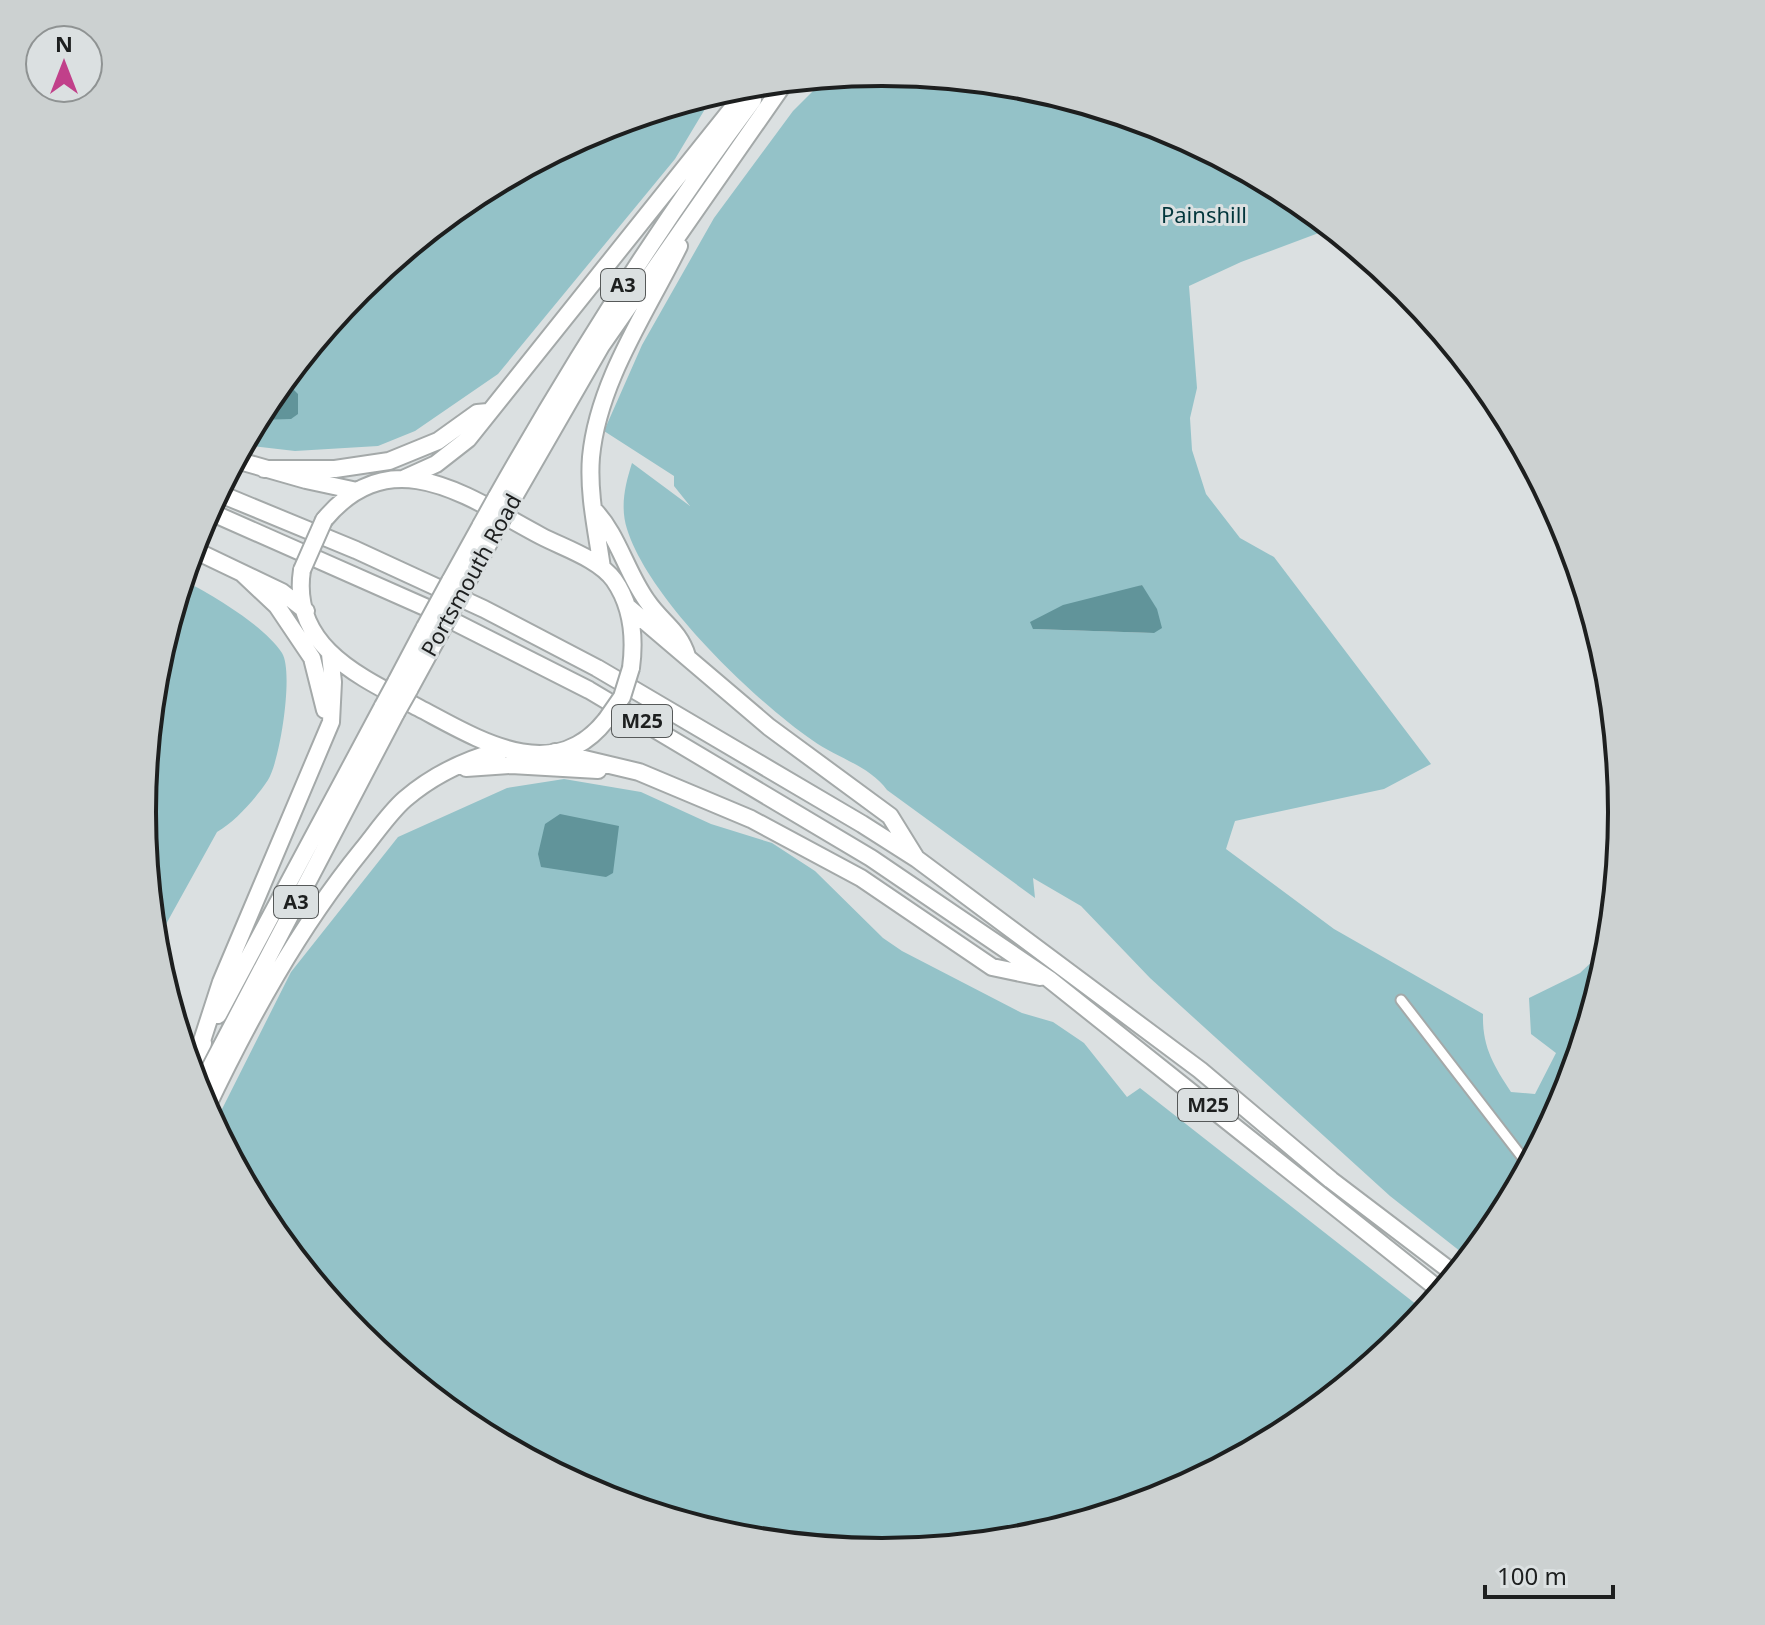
<svg xmlns="http://www.w3.org/2000/svg" width="1765" height="1625" font-family="'Noto Sans',sans-serif">
<rect width="100%" height="100%" fill="#dbe0e1"/>
<path fill="#94c2c8" fill-rule="evenodd" d="M 883,72 C 931,77 983,76 1029,87 C 1138,112 1246,157 1332,228 L 1241,262 L 1189,286 L 1197,388 L 1190,418 L 1192,450 L 1206,494 L 1240,538 L 1274,557 L 1431,764 L 1384,789 L 1235,821 L 1226,849 L 1334,929 L 1483,1014 C 1482,1047 1494,1066 1511,1092 L 1535,1094 L 1556,1053 L 1531,1034 L 1529,998 L 1580,973 L 1599,955 L 1607,962 L 1601,983 L 1594,989 L 1598,993 L 1566,1096 L 1498,1224 L 1470,1259 L 1390,1196 L 1150,978 L 1081,906 L 1033,878 L 1035,898 L 887,790 C 870,766 837,758 812,740 C 752,698 649,599 627,529 C 620,507 625,485 632,463 L 690,506 L 674,486 L 674,476 L 604,431 L 642,345 L 714,218 L 793,111 L 826,78 ZM 1142,585 L 1154,633 L 1033,629 Z
M 714,94 L 675,159 L 498,374 L 415,431 L 378,446 L 295,451 L 244,445 L 267,401 L 359,289 L 471,197 L 600,128 Z
M 183,580 C 211,594 265,626 282,653 C 294,672 280,761 268,780 C 256,798 236,821 217,832 L 155,944 L 142,812 L 156,668 Z
M 564,779 L 641,792 L 711,824 L 772,843 L 815,871 L 883,938 L 902,951 L 1022,1013 L 1053,1022 L 1084,1043 L 1127,1097 L 1140,1088 L 1426,1312 L 1406,1336 L 1294,1428 L 1165,1497 L 1027,1539 L 882,1553 L 738,1539 L 599,1496 L 471,1428 L 359,1336 L 267,1224 L 214,1125 L 291,972 L 398,837 L 507,788 Z"/>
<path fill="#61949a" d="M 280,385 L 291,387 L 298,394 L 298,414 L 291,419 L 257,420 Z
M 1142,585 L 1157,609 L 1162,628 L 1154,633 L 1033,629 L 1030,622 L 1063,605 Z
M 560,814 L 619,826 L 613,873 L 606,877 L 541,867 L 538,854 L 545,824 Z"/>
<g fill="none" stroke-linecap="round" stroke-linejoin="round">
<g stroke="#a4a9a9" stroke-width="13">
<path id="street" d="M 1401,1000 L 1529,1166"/>
</g>
<g stroke="#a4a9a9" stroke-width="20">
<path id="highway" d="M 236,460 L 306,480 L 357,491
M 264,469 L 335,469 L 389,461 L 438,441 L 477,413 L 488,412
M 405,478 L 436,464 L 468,439 L 743,95 L 763,84
M 218,493 L 356,550 L 484,609 L 597,668 L 862,824 L 917,859 L 1200,1070 L 1331,1180 L 1456,1275
M 496,498 C 574,360 658,227 753,100
M 510,504 L 601,346 L 785,82
M 593,509 C 618,534 626,572 647,601 C 662,623 679,630 687,656
M 208,511 L 425,607 L 589,690 L 871,858 L 1049,979 L 1442,1292
M 324,520 C 392,438 469,498 541,536 C 564,548 599,559 614,580 C 632,606 635,638 631,668
M 192,549 L 282,592 L 306,611
M 602,568 C 597,532 588,494 591,457 C 598,382 646,313 679,246
M 302,570 C 290,648 363,678 419,708 C 476,738 553,788 606,720
M 243,574 L 277,606 L 312,658 L 325,710
M 450,581 L 481,525
M 465,586 L 495,532
M 628,607 L 769,727 L 890,816 L 916,858
M 396,682 L 425,627
M 409,690 L 439,635
M 555,752 L 639,772 L 751,819 L 861,878 L 992,967 L 1040,977
M 466,768 L 511,765 L 598,770
M 218,1015 L 383,706
M 199,1050 L 221,982 L 331,722 L 333,682 L 330,654
M 190,1068 L 203,1043
M 197,1093 L 396,713
M 206,1109 C 250,1017 298,929 362,850 C 376,833 389,813 405,799 C 433,775 467,759 502,750"/>
</g>
<use href="#street" stroke="#fff" stroke-width="9"/>
<use href="#highway" stroke="#fff" stroke-width="16"/>
<g stroke="#a4a9a9" stroke-width="20" stroke-linecap="butt">
<path id="highway-bridge" d="M 481,525 L 496,498
M 495,532 L 510,504
M 302,570 L 324,520
M 425,627 L 450,581
M 439,635 L 465,586
M 383,706 L 396,682
M 396,713 L 409,690
M 606,720 L 622,697 L 631,668"/>
</g>
<use href="#highway-bridge" stroke="#fff" stroke-width="16"/>
</g>
<g text-anchor="middle" stroke-width="6" stroke-linejoin="round" paint-order="stroke">
<g fill="#dbe0e1" stroke="#565959" stroke-width="2">
<rect x="601" y="269" width="44" height="32" rx="6"/>
<rect x="612" y="705" width="60" height="32" rx="6"/>
<rect x="274" y="886" width="44" height="32" rx="6"/>
<rect x="1178" y="1089" width="60" height="32" rx="6"/>
</g>
<g font-size="20" font-weight="bold" fill="#1d1f1f">
<text x="623" y="292">A3</text>
<text x="642" y="728">M25</text>
<text x="296" y="909">A3</text>
<text x="1208" y="1112">M25</text>
</g>
<g font-size="22" fill="#03363c" stroke="#dbe0e1">
<text x="1204" y="223">Painshill</text>
</g>
<g font-size="22" fill="#1d1f1f" stroke="#dbe0e1">
<text transform="translate(471 575) rotate(-61)" y="8">Portsmouth Road</text>
</g>
</g>
<path d="M0 0H1765V1625H0ZM156 812a726 726 0 1 1 1452 0a726 726 0 1 1-1452 0Z" fill="#ccd1d1" fill-rule="evenodd"/>
<path fill="none" stroke="#1d1f1f" stroke-width="4" d="M156 812a726 726 0 1 1 1452 0a726 726 0 1 1-1452 0Z"/>
<g transform="translate(64 64)"><circle r="38" fill="#dbe0e1" stroke="#8f9393" stroke-width="2"/>
<path d="M0-6L14 30L0 20L-14 30Z" fill="#c1408a"/>
<text y="-12" font-size="22" font-weight="bold" text-anchor="middle" fill="#1d1f1f">N</text>
</g>
<path d="M1485 1585v12h128v-12" fill="none" stroke="#1d1f1f" stroke-width="4"/>
<text x="1497" y="1585" font-size="24" fill="#1d1f1f" stroke="#dbe0e1" stroke-width="6" paint-order="stroke">100 m</text>
</svg>
